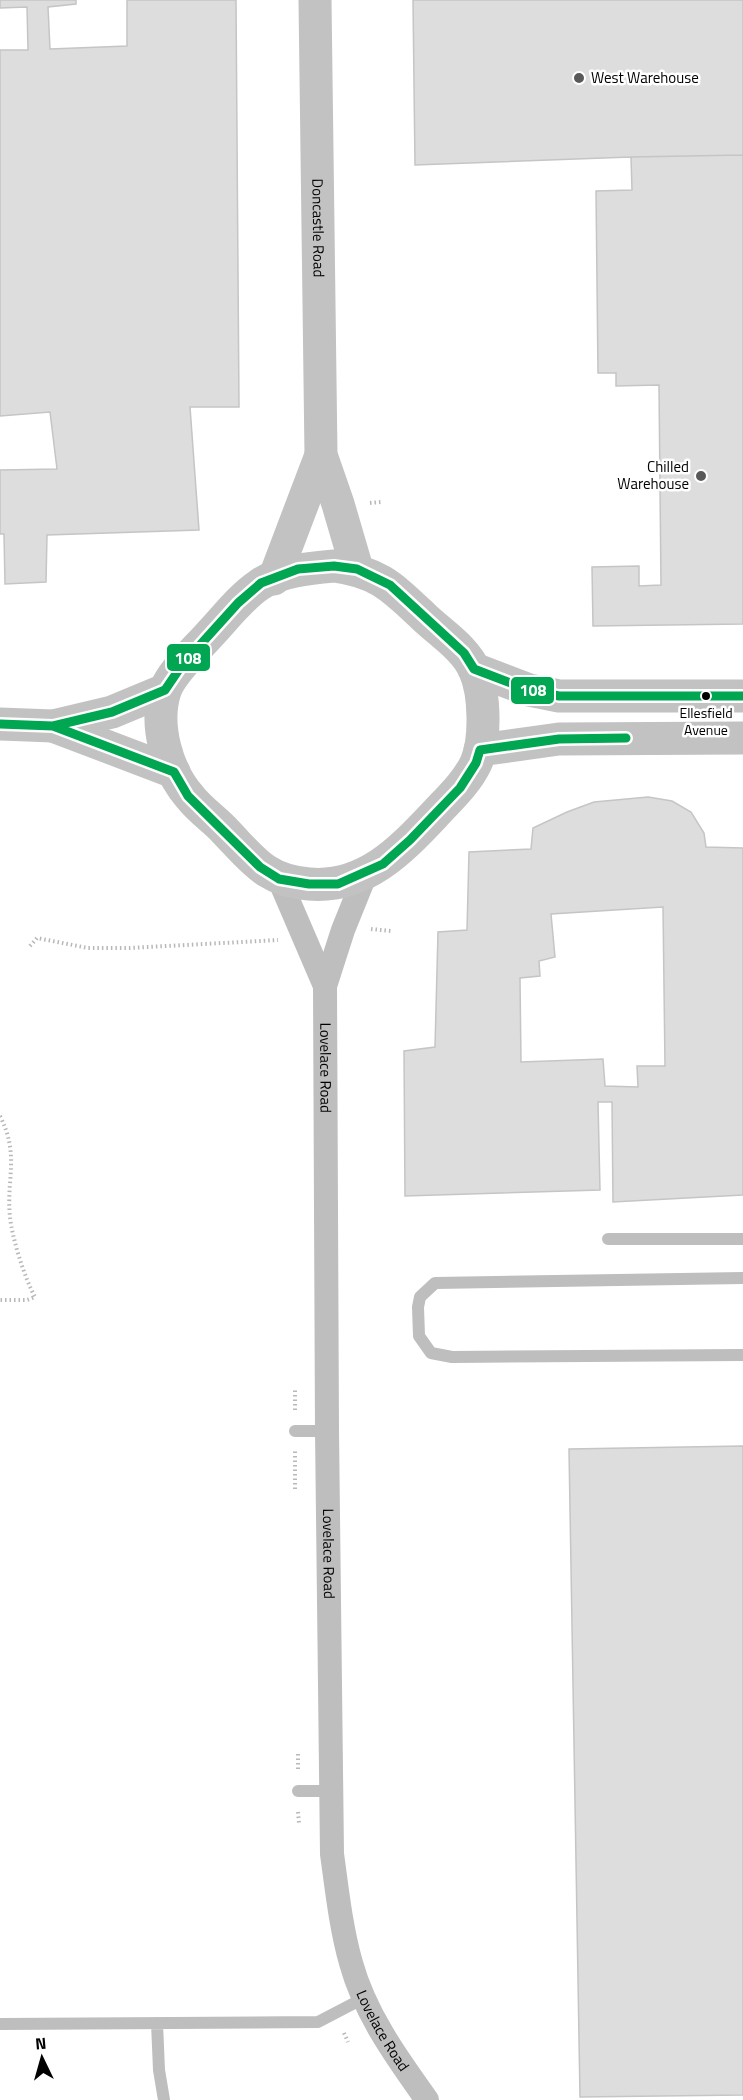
<svg xmlns="http://www.w3.org/2000/svg" width="743" height="2100" font-family="'Titillium Web',sans-serif">
<rect width="100%" height="100%" fill="#fff"/>
<path fill="#ddd" stroke="#c5c5c5" stroke-width="1.5" fill-rule="evenodd" d="M 0,0 L 76,0 L 76,4 L 48,7 L 50,49 L 127,46 L 127,0 L 236,0 L 239,407 L 190,407 L 199,530 L 47,535 L 46,582 L 5,584 L 4,534 L 0,534 L 0,470 L 57,469 L 50,412 L 0,416 L 0,50 L 28,50 L 27,7 L 0,8 Z
M 413,0 L 743,0 L 743,155 L 631,157 L 415,165 Z
M 743,155 L 743,624 L 593,626 L 592,567 L 639,566 L 639,586 L 661,585 L 659,385 L 616,386 L 616,373 L 598,373 L 596,191 L 632,190 L 631,157 Z
M 648,797 L 672,801 L 691,812 L 704,833 L 706,847 L 743,848 L 743,1195 L 613,1202 L 612,1102 L 598,1102 L 600,1190 L 405,1196 L 404,1051 L 435,1047 L 438,932 L 467,930 L 469,852 L 531,849 L 533,828 L 567,812 L 594,802 ZM 663,907 L 665,1066 L 637,1066 L 638,1087 L 605,1086 L 603,1059 L 521,1062 L 520,978 L 540,976 L 539,961 L 555,957 L 551,914 Z
M 743,1446 L 743,2095 L 580,2097 L 569,1449 Z"/>
<g fill="none" stroke-linecap="round" stroke-linejoin="round">
<path stroke="#b8b8b8" stroke-width="4" stroke-dasharray="1.5 3" stroke-linecap="butt" d="M 370,503 L 381,502
M 371,929 L 391,931
M 30,946 L 37,938 L 88,948 L 130,948 L 278,940
M 0,1116 C 20,1156 6,1178 10,1217 C 12,1238 25,1279 35,1297 L 27,1300 L 0,1300
M 295,1410 L 295,1388
M 295,1489 L 295,1451
M 298,1754 L 298,1771
M 298,1812 L 299,1823
M 344,2033 L 348,2042"/>
<path stroke="#bebebe" stroke-width="12" d="M 608,1239 L 743,1239
M 743,1278 L 435,1283 L 420,1297 L 418,1307 L 419,1336 L 431,1353 L 452,1357 L 743,1355
M 295,1431 L 327,1431
M 298,1791 L 331,1791
M 157,2023 L 159,2070 L 164,2100
M 0,2024 L 318,2022 L 364,1998"/>
<g stroke="#bebebe" stroke-width="24">
<path id="s1" d="M 366,873 L 343,930 L 325,986 L 327,1431 L 332,1854 C 337,1890 341,1928 351,1963 C 365,2014 397,2058 427,2100"/>
<path d="M 279,879 L 325,986"/>
</g>
<g stroke="#c2c2c2" stroke-width="33">
<path id="s2" d="M 315,0 L 321,455 L 338,504 L 357,569"/>
<path d="M 334,566 C 379,572 393,588 425,618 C 442,634 466,649 475,671 C 485,694 486,740 476,763 C 467,782 451,797 436,813 C 401,850 365,889 309,884 C 266,881 253,860 225,831 C 214,819 200,810 190,797 C 167,771 154,725 165,691 C 171,672 197,649 210,634 C 226,617 240,598 259,585 C 278,571 311,568 334,566 Z"/>
<path d="M 274,579 L 321,455"/>
<path d="M 474,669 L 529,690 L 559,696 L 743,696"/>
<path d="M 0,724 L 53,726 L 112,712 L 165,690"/>
<path d="M 53,726 L 174,772"/>
<path d="M 480,750 L 559,739 L 743,738"/>
</g>
<g stroke="#fff" stroke-width="14">
<path id="bus-1" d="M 0,724 L 53,726 L 112,712 L 165,690 L 182,665 L 238,603 L 261,583 L 298,569 L 334,566 L 357,569 L 390,585 L 464,653 L 474,669 L 529,690 L 559,696 L 743,696
M 53,726 L 174,772 L 188,796 L 260,867 L 279,879 L 309,884 L 338,884 L 383,864 L 410,840 L 460,788 L 476,763 L 480,750 L 559,739 L 626,738"/>
</g>
<use href="#bus-1" stroke="#00a651" stroke-width="9"/>
</g>
<g fill="#595959" stroke="#fff" stroke-width="2">
<circle cx="579" cy="78" r="6"/>
<circle cx="701" cy="476" r="6"/>
</g>
<circle fill="#000" stroke="#fff" stroke-width="2" cx="706" cy="696" r="5"/>
<g text-anchor="middle" stroke-width="5" stroke-linejoin="round" paint-order="stroke">
<g font-size="14" fill="#000" stroke="#fff">
<text x="706" y="718">Ellesfield<tspan x="706" dy="17">Avenue</tspan></text>
</g>
<g font-size="15" fill="#000" stroke="#fff" text-anchor="start">
<text x="591" y="83">West Warehouse</text>
<text x="689" y="472" text-anchor="end">Chilled<tspan x="689" dy="17">Warehouse</tspan></text>
</g>
<g font-size="15" fill="#000" stroke="#fff">
<text dy="5" stroke="none"><textPath href="#s2" startOffset="228">Doncastle Road</textPath></text>
<text dy="5" stroke="none"><textPath href="#s1" startOffset="202">Lovelace Road</textPath></text>
<text dy="5" stroke="none"><textPath href="#s1" startOffset="688">Lovelace Road</textPath></text>
<text dy="5" stroke="none"><textPath href="#s1" startOffset="1174">Lovelace Road</textPath></text>
</g>
</g>
<g stroke="#fff" stroke-width="2">
<rect x="166" y="643" width="45" height="29" rx="6" fill="#00a651"/>
<rect x="510" y="676" width="45" height="29" rx="6" fill="#00a651"/>
</g>
<g font-size="16" text-anchor="middle" font-weight="bold" fill="#fff">
<text x="188" y="664">108</text>
<text x="533" y="696">108</text>
</g>
<g transform="translate(42 2058) rotate(355)" stroke="#ffffff" stroke-width="4.5" paint-order="stroke">
<path d="M0-4.5L10 22L0 15L-10 22Z" fill="#000000"/>
<text y="-9" font-size="16" font-weight="bold" text-anchor="middle" fill="#000000">N</text>
</g>
</svg>
